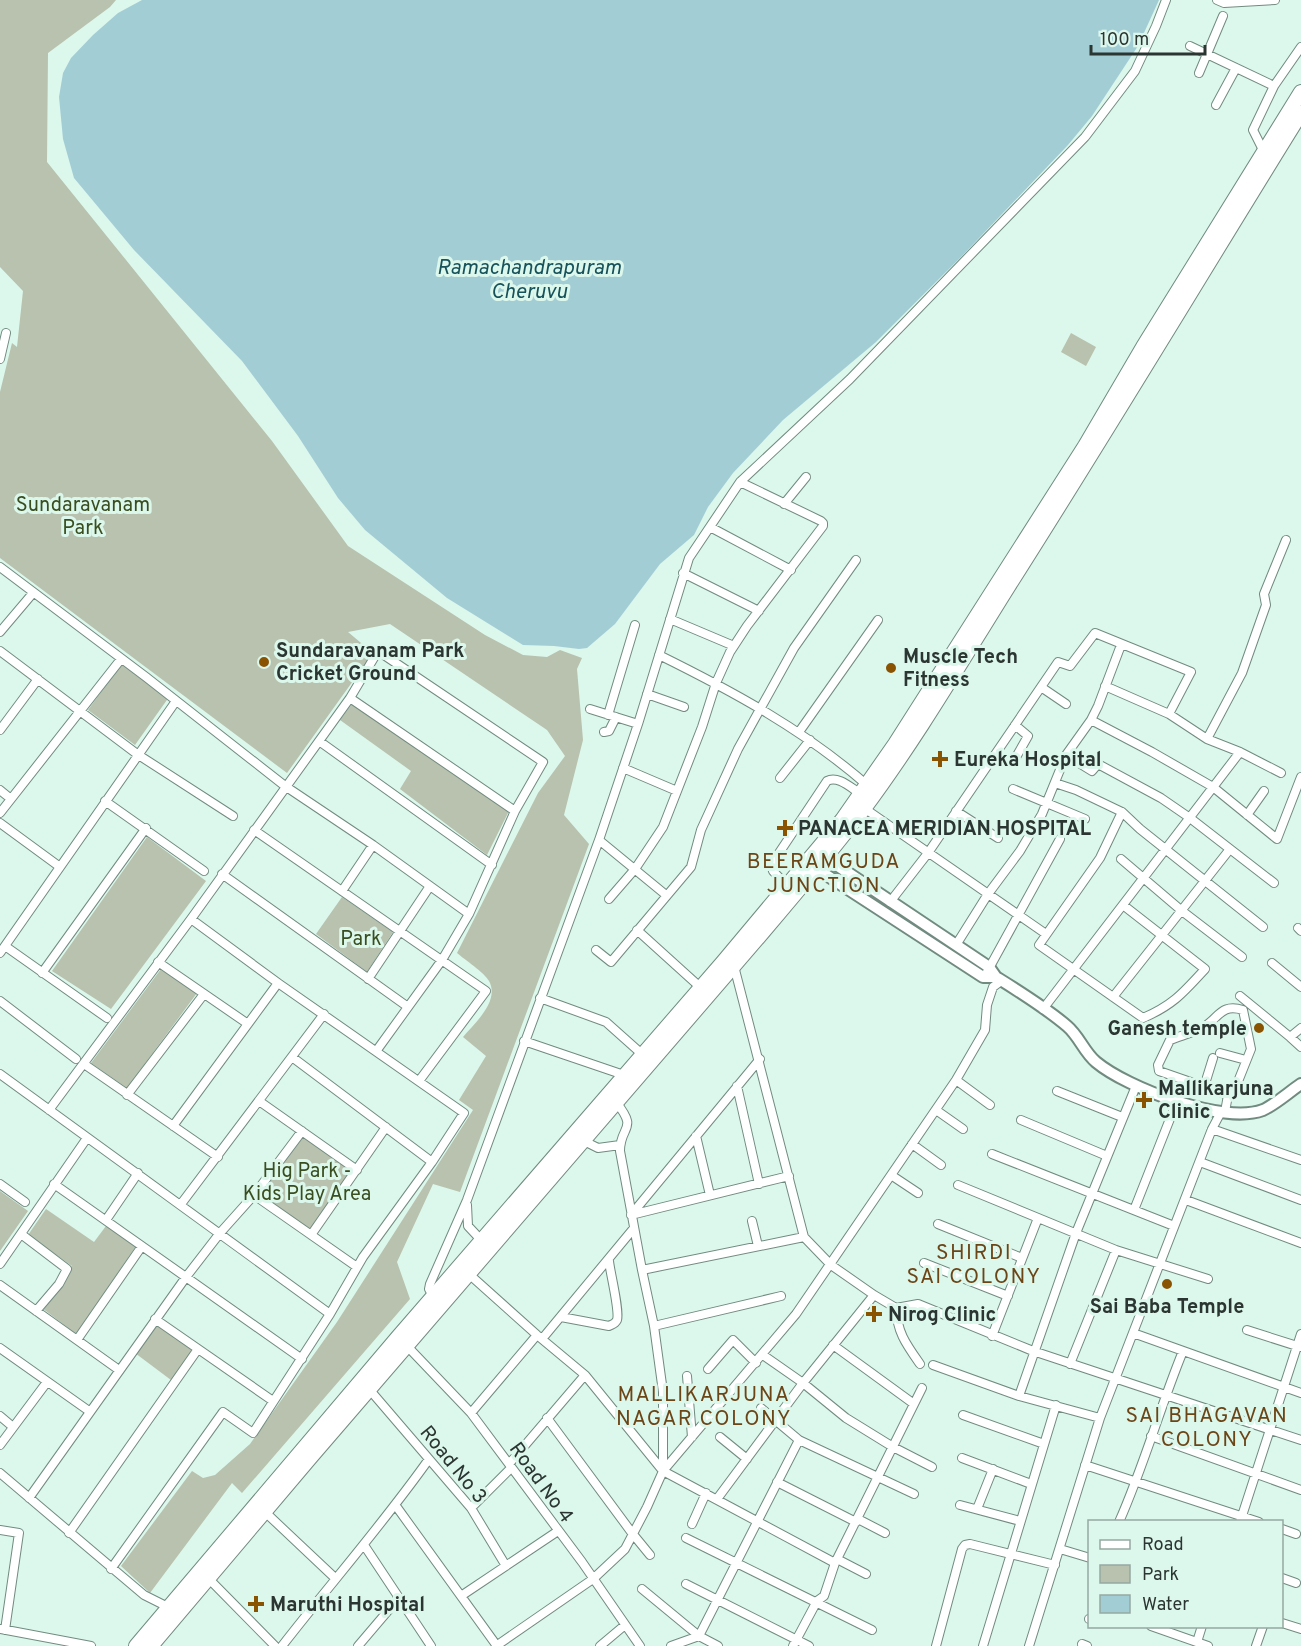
<svg xmlns="http://www.w3.org/2000/svg" width="1301" height="1646" font-family="Overpass,sans-serif">
<rect width="100%" height="100%" fill="#dcf7ec"/>
<path fill="#b8c2ae" d="M 0,0 L 116,0 L 110,7 L 48,53 L 47,162 L 272,441 L 348,546 L 485,635 L 523,655 L 547,657 L 560,650 L 582,658 L 577,669 L 583,740 L 564,815 L 589,844 L 460,1192 L 433,1184 L 397,1262 L 410,1299 L 242,1493 L 232,1483 L 150,1593 L 121,1566 L 192,1471 L 203,1478 L 215,1475 L 250,1444 L 337,1322 L 473,1110 L 459,1100 L 486,1056 L 463,1037 C 475,1023 500,1001 489,981 C 484,972 465,960 457,953 L 538,793 L 565,756 L 547,730 L 390,624 L 348,632 L 373,653 L 287,773 L 0,558 L 0,392 L 12,343 L 17,347 L 23,291 L 0,267 Z
M 1071,333 L 1096,347 L 1086,366 L 1061,352 Z
M 122,663 L 169,697 L 135,745 L 88,710 Z
M 352,704 L 509,811 L 487,855 L 400,789 L 411,771 L 340,720 Z
M 147,837 L 206,881 L 111,1009 L 52,971 Z
M 342,897 L 393,932 L 367,972 L 316,934 Z
M 161,969 L 197,993 L 127,1088 L 91,1063 Z
M 303,1137 L 351,1170 L 310,1230 L 260,1194 Z
M 0,1191 L 28,1211 L 0,1251 Z
M 46,1209 L 94,1242 L 106,1226 L 136,1246 L 76,1334 L 42,1308 L 72,1266 L 28,1235 Z
M 157,1324 L 193,1350 L 171,1380 L 135,1353 Z"/>
<path fill="#a3cdd5" d="M 142,0 L 1159,0 L 1138,46 L 1092,116 L 1068,145 L 962,256 L 876,342 L 783,420 L 733,473 L 708,507 L 694,535 L 660,564 L 615,624 L 587,648 L 579,649 L 554,646 L 523,645 L 447,598 L 365,530 L 338,498 L 298,436 L 242,361 L 134,250 L 74,178 L 63,139 L 59,97 L 63,73 L 71,58 L 93,35 L 118,13 Z"/>
<g fill="none" stroke-linecap="round" stroke-linejoin="round">
<g stroke="#728b81" stroke-width="10">
<path id="street" d="M 1217,0 L 1224,3 L 1275,0
M 1190,46 L 1274,86
M 1199,73 L 1223,16
M 1216,105 L 1236,68
M 1264,152 L 1253,130 L 1274,86 L 1301,47
M 0,359 L 6,333
M 784,504 L 806,477
M 710,527 L 791,570
M 0,567 L 146,677 L 285,786 L 373,845 L 469,914
M 683,573 L 759,611
M 670,619 L 734,646
M 0,632 L 33,593
M 0,651 L 137,754 L 233,816
M 659,655 C 734,692 804,730 867,785
M 1105,686 L 1169,714 L 1207,739 L 1240,752 L 1281,773
M 1041,687 L 1066,704
M 647,694 L 684,707
M 350,698 L 515,811
M 590,709 L 638,724
M 608,715 L 635,625
M 1091,720 L 1152,752 L 1213,787 L 1277,839 L 1301,777
M 1015,725 L 1028,736 L 1015,759
M 0,730 L 38,679
M 604,732 L 609,731 L 616,717
M 799,732 L 878,620
M 1207,739 L 1242,673 L 1266,605 L 1264,594 L 1286,540
M 319,741 L 492,865
M 1066,755 L 1092,771 L 1098,764 L 1161,798 L 1190,818 L 1274,883
M 623,768 L 677,791
M 780,778 L 810,740
M 1055,783 L 1076,790 L 1122,812 L 1100,858 L 1039,945 L 1143,1018 C 1173,1005 1183,993 1205,969 L 1123,905
M 1013,789 L 1085,819
M 0,790 L 11,799
M 105,801 L 204,871
M 864,808 L 1046,934
M 956,811 L 998,838
M 1122,812 L 1140,829 L 1263,927
M 0,813 L 121,659
M 1247,815 L 1264,791
M 0,823 L 60,867
M 254,830 L 486,991 L 419,1081
M 599,840 L 666,895
M 1121,859 L 1182,911 L 1242,957
M 222,874 L 408,1007
M 788,887 L 773,871 L 771,865 L 827,781 C 838,775 851,788 861,794
M 342,891 L 373,845
M 609,899 L 635,869 L 663,827 L 702,727 L 716,683 L 730,652 L 747,626 L 823,526 L 823,523 L 821,521 L 740,482
M 890,902 L 928,853 L 1058,662 L 1070,666 L 1095,633 L 1191,672 L 1169,714
M 1298,928 L 1301,931
M 637,930 L 700,987
M 956,945 L 988,894 L 1020,851 L 1042,814 L 1066,755 L 1091,720 L 1098,706 L 1121,645
M 5,946 L 107,1018
M 596,950 L 611,962 L 691,867 L 701,830 L 738,749 L 794,648 L 856,560
M 0,953 L 176,701
M 158,962 L 248,1024
M 1272,963 L 1301,987
M 734,966 L 804,1237 L 831,1265 L 874,1295 L 896,1308 L 918,1304 L 1033,1351 L 1301,1440
M 987,972 L 1060,839
M 42,973 L 146,828
M 368,979 L 430,886
M 1240,996 L 1290,1037 L 1301,1028
M 1113,997 L 1230,849
M 540,998 L 606,1022 L 643,1055
M 0,1001 L 76,1059
M 1043,1009 L 1240,752
M 1290,1037 L 1301,1047
M 524,1041 L 624,1075
M 1220,1053 L 1246,1060
M 292,1057 L 432,1162
M 84,1064 L 218,1157
M 0,1074 L 330,1314
M 956,1080 L 990,1105
M 737,1086 L 759,1184
M 1204,1087 L 1213,1058
M 1057,1091 L 1122,1117
M 127,1095 L 204,994
M 259,1101 L 357,1170
M 616,1102 C 639,1131 620,1125 620,1151 L 642,1270 L 654,1326 L 663,1392 L 663,1471
M 49,1110 L 191,919 L 350,698 L 378,651 L 543,762 L 515,811 L 469,914 L 442,960 L 377,1050
M 936,1110 L 963,1129
M 1225,1112 L 1228,1095 L 1233,1094 L 1251,1049 L 1243,1010 C 1220,1003 1219,1019 1202,1028 C 1192,1033 1180,1036 1170,1040 L 1158,1065 L 1159,1071 L 1228,1095
M 1021,1120 L 1107,1156
M 173,1126 L 278,983
M 1212,1129 L 1301,1160
M 696,1136 L 710,1195
M 584,1141 L 598,1148 L 620,1145
M 912,1144 L 941,1165
M 992,1154 L 1174,1226
M 1200,1162 L 1301,1200
M 891,1175 L 918,1193
M 0,1184 L 25,1202
M 54,1184 L 302,1359
M 958,1185 L 1116,1250 L 1208,1279
M 254,1195 L 357,1267
M 1186,1200 L 1301,1243
M 181,1204 L 324,1014
M 467,1205 L 468,1226 L 482,1241
M 1134,1210 L 1177,1101
M 631,1215 L 760,1059
M 631,1215 L 789,1176
M 106,1220 L 138,1173
M 752,1221 L 758,1246
M 938,1224 L 1022,1258
M 21,1234 L 67,1269 L 59,1284 L 36,1311
M 311,1235 L 386,1127
M 924,1263 L 1008,1296
M 0,1264 L 87,1138
M 642,1270 L 804,1237
M 470,1275 L 537,1335 L 585,1375 L 663,1471 L 835,1563
M 0,1285 L 119,1370
M 433,1296 L 429,1289 L 430,1284 L 467,1200 L 599,840 L 638,724 L 689,558 L 740,482 L 850,379 L 1085,137 L 1135,71 L 1156,26 L 1166,0
M 896,1308 C 897,1332 906,1344 920,1364
M 561,1317 L 609,1326 C 613,1324 615,1324 617,1320 C 620,1311 610,1272 609,1261
M 155,1319 L 273,1401
M 654,1326 L 781,1296
M 1247,1330 L 1300,1347
M 1133,1333 L 1301,1393
M 992,1336 L 1038,1218
M 542,1339 L 634,1228
M 77,1340 L 142,1246
M 833,1345 L 914,1404
M 407,1346 L 471,1413 L 582,1562 L 640,1646
M 0,1348 L 89,1411
M 763,1355 L 803,1383 L 846,1418 L 893,1447 L 932,1467
M 1070,1364 L 1116,1250
M 933,1365 L 1019,1396 L 1100,1418
M 708,1369 L 733,1340 L 756,1363
M 687,1376 L 692,1437
M 369,1389 L 471,1508 L 506,1566
M 1019,1396 L 1076,1233 L 1136,1086
M 761,1408 L 799,1440 L 914,1494
M 471,1413 L 537,1335
M 963,1415 L 1044,1444
M 0,1416 L 13,1427
M 547,1418 L 632,1533 L 650,1555
M 1151,1436 L 1301,1490
M 720,1437 L 747,1459
M 0,1445 L 47,1382
M 962,1458 L 1031,1484
M 509,1464 L 585,1375
M 1085,1465 L 1259,1522
M 0,1473 L 144,1595 L 168,1607
M 777,1482 L 856,1522
M 29,1498 L 186,1277 L 220,1233 L 254,1195 L 302,1131
M 717,1499 L 803,1383 L 874,1295
M 960,1505 L 1020,1521
M 396,1506 L 497,1646
M 471,1508 L 511,1468
M 977,1509 L 993,1469
M 265,1512 L 335,1578
M 858,1519 L 885,1533
M 1119,1522 C 1144,1466 1160,1407 1183,1351
M 1240,1522 L 1301,1334
M 692,1524 L 706,1493
M 1282,1529 L 1296,1534
M 0,1530 L 19,1533 L 5,1630
M 69,1533 L 198,1349
M 686,1538 L 872,1630
M 364,1545 L 431,1646
M 1060,1549 L 1090,1558
M 837,1559 L 866,1574
M 111,1569 L 223,1412 L 253,1433 L 330,1314 L 363,1257 L 432,1162 L 464,1113 L 278,983 L 191,919
M 1282,1578 L 1296,1583
M 209,1579 L 275,1646
M 686,1584 L 809,1646
M 642,1589 L 699,1636 L 718,1646
M 461,1596 L 558,1531
M 1089,1619 L 1090,1619
M 1282,1623 L 1301,1629
M 1151,1626 L 1208,1646
M 1,1629 L 91,1646
M 1197,1642 L 1202,1626
M 1082,1644 L 1087,1646
M 282,1646 C 331,1583 383,1524 429,1459
M 358,1646 L 398,1599
M 496,1646 L 593,1579 L 625,1549 L 647,1507 L 663,1471 L 796,1314 L 956,1080 L 985,1030 L 987,1005 L 993,987 L 1001,981
M 600,1646 L 625,1625
M 671,1646 L 699,1636 L 799,1440
M 793,1646 L 817,1601 L 824,1596 L 835,1563 L 922,1388
M 936,1646 L 962,1549 L 965,1545 L 970,1544 L 1055,1565
M 983,1646 L 1056,1405
M 1029,1646 L 1100,1418 L 1212,1129 L 1221,1112
M 1256,1646 L 1263,1626"/>
</g>
<g stroke="#728b81" stroke-width="14">
<path id="secondary" d="M 826,858 L 989,967 L 996,977 C 1020,992 1046,1008 1067,1026 C 1079,1036 1084,1052 1096,1062 C 1127,1088 1224,1125 1263,1110 C 1276,1104 1289,1092 1301,1084
M 817,869 L 983,977 L 996,977"/>
</g>
<g stroke="#728b81" stroke-width="16">
<path id="highway" d="M 136,1646 L 398,1337 L 723,962 L 842,820 L 895,744 L 1085,446 L 1143,347 L 1301,92
M 151,1646 L 310,1458 L 763,932 C 797,892 831,852 863,810 C 916,739 961,662 1008,587 C 1108,430 1203,271 1301,113"/>
</g>
<use href="#street" stroke="#fff" stroke-width="8"/>
<use href="#secondary" stroke="#fff" stroke-width="10"/>
<use href="#highway" stroke="#fff" stroke-width="14"/>
</g>
<g fill="#895302" stroke="#dcf7ec" stroke-width="2">
<circle cx="264" cy="662" r="6"/>
<circle cx="891" cy="668" r="6"/>
<path d="M937 750h6v6h6v6h-6v6h-6v-6h-6v-6h6z"/>
<path d="M782 819h6v6h6v6h-6v6h-6v-6h-6v-6h6z"/>
<circle cx="1259" cy="1028" r="6"/>
<path d="M1141 1091h6v6h6v6h-6v6h-6v-6h-6v-6h6z"/>
<circle cx="1167" cy="1284" r="6"/>
<path d="M871 1305h6v6h6v6h-6v6h-6v-6h-6v-6h6z"/>
<path d="M253 1595h6v6h6v6h-6v6h-6v-6h-6v-6h6z"/>
</g>
<g text-anchor="middle" stroke-width="6" stroke-linejoin="round" paint-order="stroke">
<g font-size="20" fill="#394d1e" stroke="#dcf7ec">
<text x="83" y="511">Sundaravanam<tspan x="83" dy="23">Park</tspan></text>
<text x="361" y="945">Park</text>
<text x="307" y="1177">Hig Park -<tspan x="307" dy="23">Kids Play Area</tspan></text>
</g>
<g font-size="20" font-weight="bold" fill="#2b3531" stroke="#dcf7ec" text-anchor="start">
<text x="276" y="657">Sundaravanam Park<tspan x="276" dy="23">Cricket Ground</tspan></text>
<text x="903" y="663">Muscle Tech<tspan x="903" dy="23">Fitness</tspan></text>
<text x="954" y="766">Eureka Hospital</text>
<text x="798" y="835">PANACEA MERIDIAN HOSPITAL</text>
<text x="1247" y="1035" text-anchor="end">Ganesh temple</text>
<text x="1158" y="1095">Mallikarjuna<tspan x="1158" dy="23">Clinic</tspan></text>
<text x="1167" y="1313" text-anchor="middle">Sai Baba Temple</text>
<text x="888" y="1321">Nirog Clinic</text>
<text x="270" y="1611">Maruthi Hospital</text>
</g>
<g font-size="20" fill="#2b3531" stroke="#dcf7ec">
<text transform="translate(454 1464) rotate(51)" y="7">Road No 3</text>
<text transform="translate(542 1482) rotate(54)" y="7">Road No 4</text>
</g>
<g font-size="21" font-style="italic" fill="#17525b" stroke="#dcf7ec">
<text x="529" y="274">Ramachandrapuram<tspan x="529" dy="24">Cheruvu</tspan></text>
</g>
<g font-size="21" letter-spacing="1.5" fill="#6c4517" stroke="#dcf7ec">
<text x="824" y="868">BEERAMGUDA<tspan x="824" dy="24">JUNCTION</tspan></text>
<text x="974" y="1259">SHIRDI<tspan x="974" dy="24">SAI COLONY</tspan></text>
<text x="704" y="1401">MALLIKARJUNA<tspan x="704" dy="24">NAGAR COLONY</tspan></text>
<text x="1207" y="1422">SAI BHAGAVAN<tspan x="1207" dy="24">COLONY</tspan></text>
</g>
</g>
<rect x="1088" y="1520" width="195" height="108" fill="#dcf7ec" stroke="#95a9a1" stroke-width="1.5"/>
<rect x="1100" y="1540" width="30" height="9" fill="#ffffff" stroke="#95a9a1" stroke-width="1.5"/>
<text x="1142" y="1550" font-size="18" fill="#2b3531">Road</text>
<rect x="1100" y="1565" width="30" height="18" fill="#b8c2ae" stroke="#95a9a1" stroke-width="1.5"/>
<text x="1142" y="1580" font-size="18" fill="#2b3531">Park</text>
<rect x="1100" y="1595" width="30" height="18" fill="#a3cdd5" stroke="#95a9a1" stroke-width="1.5"/>
<text x="1142" y="1610" font-size="18" fill="#2b3531">Water</text>
<path d="M1091 45v9h114v-9" fill="none" stroke="#2b3531" stroke-width="3"/>
<text x="1100" y="45" font-size="18" fill="#2b3531" stroke="#dcf7ec" stroke-width="4.5" paint-order="stroke">100 m</text>
</svg>
